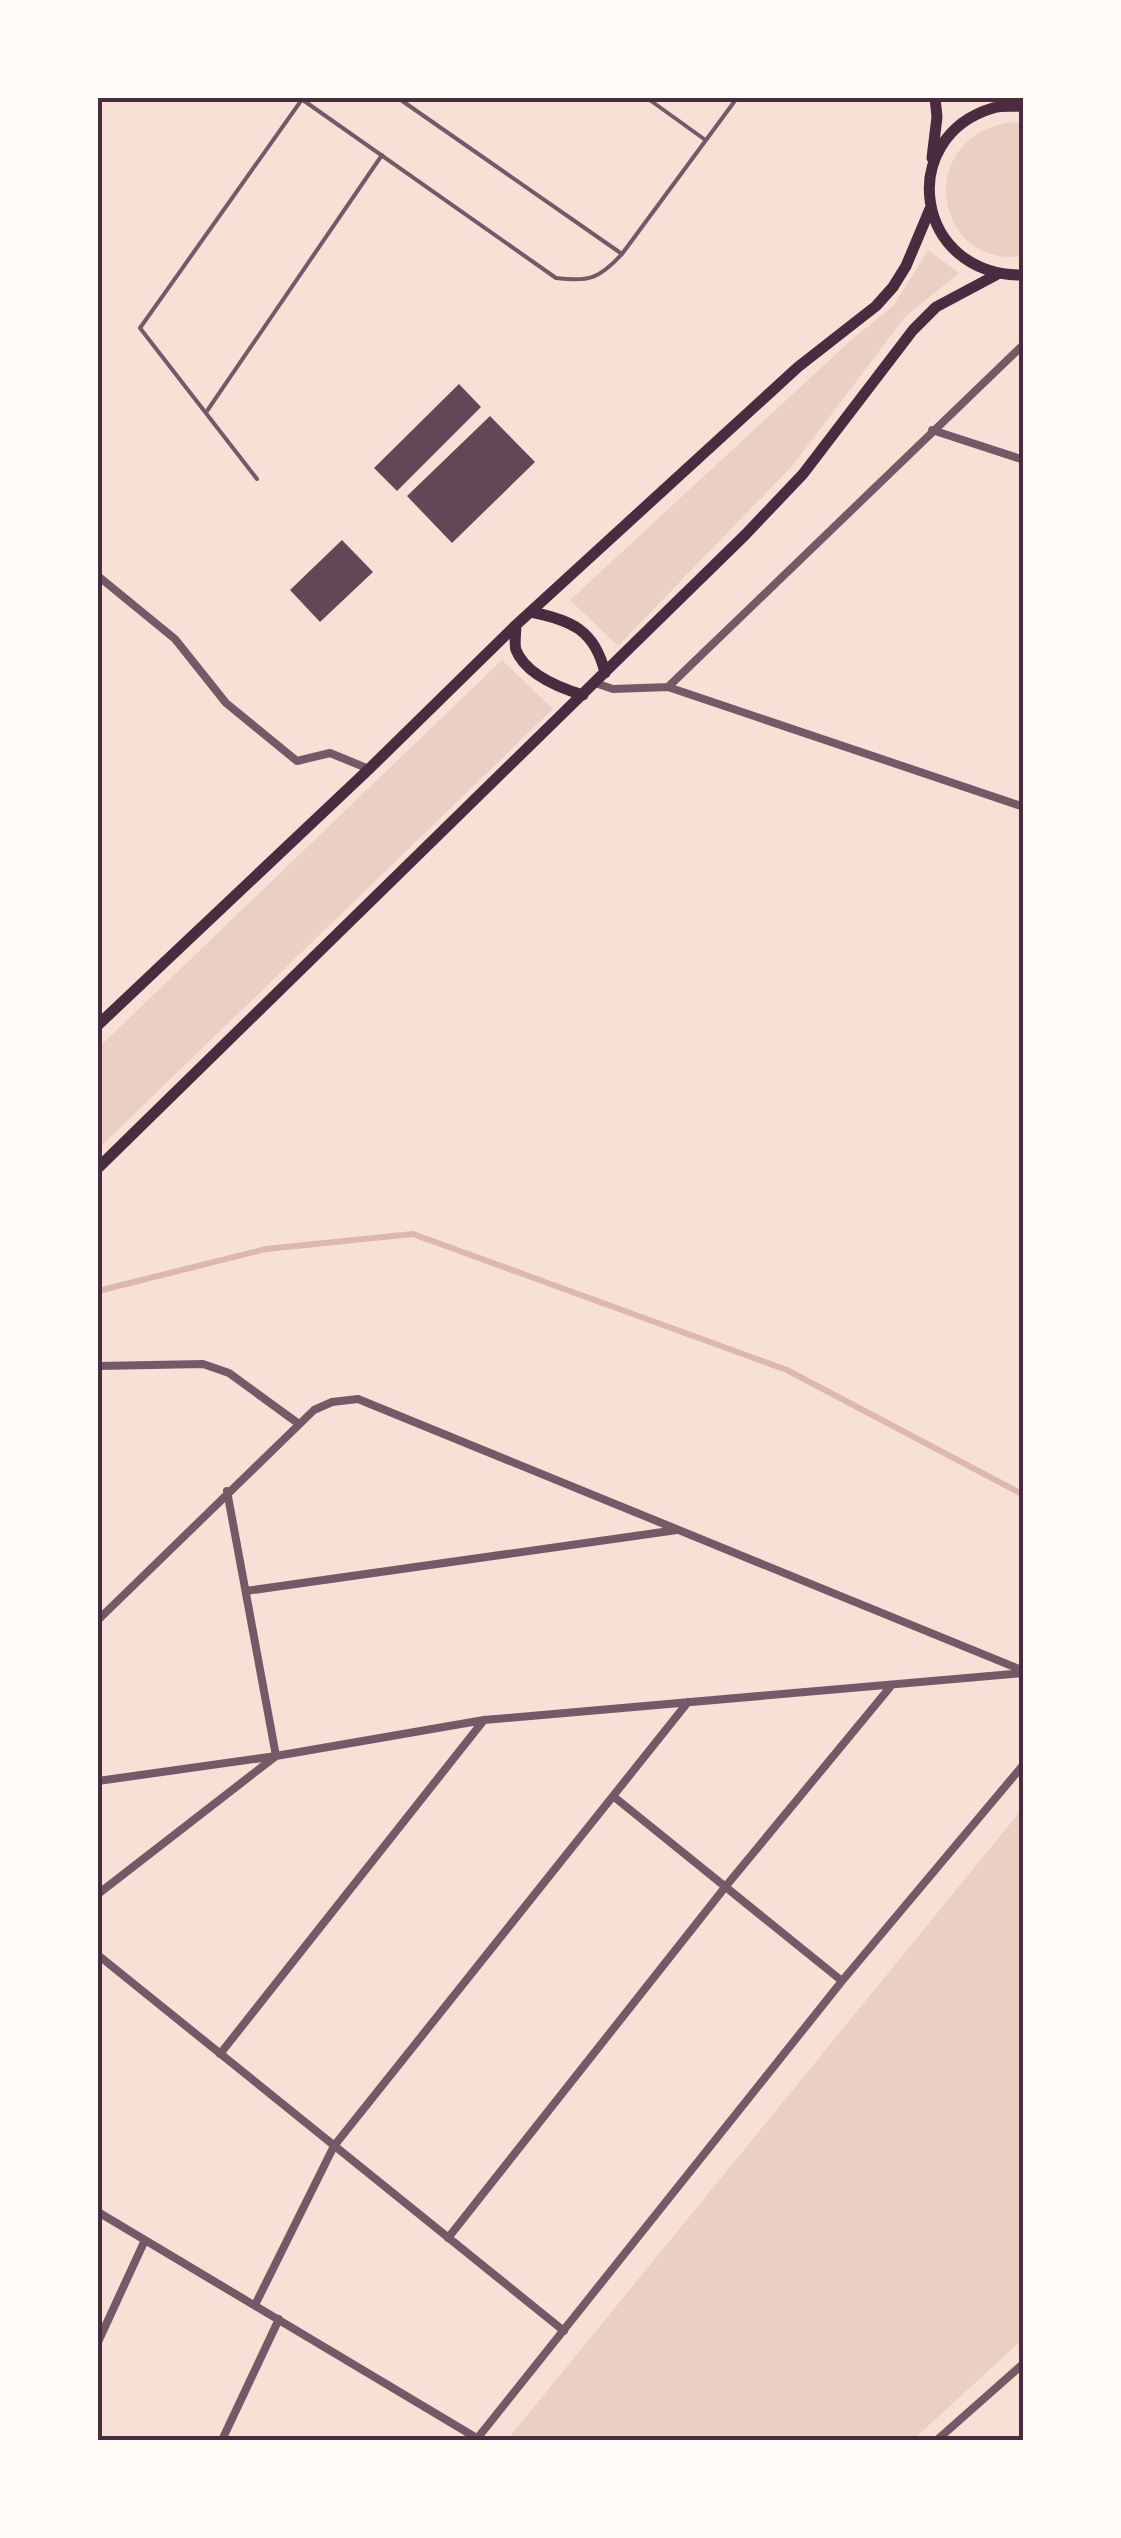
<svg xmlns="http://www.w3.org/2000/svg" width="1121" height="2538" font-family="Manrope,sans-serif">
<rect width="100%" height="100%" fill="#f7e1d7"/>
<path fill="#ebcfc5" d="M 1012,122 L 1024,124 L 1023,256 C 934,270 912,136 1012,122 Z
M 928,250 L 959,273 L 905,317 L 793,465 L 618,646 L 570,600 L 850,341 L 894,305 Z
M 502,660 L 553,709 L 98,1149 L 98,1048 Z
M 1023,1808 L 1023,2339 L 913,2440 L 507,2440 Z"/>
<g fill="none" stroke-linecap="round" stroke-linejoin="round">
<path stroke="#dcb8b0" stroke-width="6" d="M 98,1291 L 266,1249 L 413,1234 L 787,1370 L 1024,1495"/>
</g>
<path fill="#644757" d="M 459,384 L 481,407 L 397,491 L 374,468 Z
M 490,416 L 535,462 L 452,543 L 407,496 Z
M 342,540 L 373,572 L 320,622 L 290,590 Z"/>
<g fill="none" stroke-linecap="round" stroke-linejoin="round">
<path stroke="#755966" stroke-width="4" d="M 300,98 L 556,278 C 589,282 599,279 622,254 L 737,98
M 398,98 L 622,254
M 647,98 L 704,139
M 207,411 L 382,155
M 257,479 L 140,328 L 303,98"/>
<path stroke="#755966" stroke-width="8" d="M 932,430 L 1024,460
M 98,576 L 175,639 L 226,703 L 297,761 L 330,753 L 369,769
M 595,683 L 613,689 L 668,687 L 1024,344
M 668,687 L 1024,807
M 98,1366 L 203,1364 L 229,1373 L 299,1424
M 246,1591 L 677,1530
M 98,1620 L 314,1410 L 332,1402 L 358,1399 L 1024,1671
M 98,1781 L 276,1756 L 484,1720 L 1024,1673
M 613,1796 L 842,1981
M 98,1894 L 276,1756 L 227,1491
M 98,1955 L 564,2331
M 220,2054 L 484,1720
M 98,2212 L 480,2440
M 448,2238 L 726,1886 L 891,1686
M 255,2305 L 334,2146 L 688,1702
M 98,2342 L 145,2240
M 222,2440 L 279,2319
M 476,2440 L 842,1981 L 1024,1764
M 937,2440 L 1024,2363"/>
<path stroke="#4a2c40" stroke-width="11" d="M 1024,106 C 1014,107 1002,105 993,108 C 895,137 914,277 1024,275
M 932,158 L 937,117 L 935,98
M 531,612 C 571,620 595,630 605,673
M 516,625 C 516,631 514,644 516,650 C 526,675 560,688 583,695
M 98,1025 L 369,769 L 516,625 L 798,367 L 876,306 L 893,287 L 906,266 L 930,209
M 98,1168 L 745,535 L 803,474 L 913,330 L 936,307 L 996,275"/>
</g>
<rect width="1121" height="2538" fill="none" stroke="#fffaf5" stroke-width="200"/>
<rect x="100" y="100" width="921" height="2338" fill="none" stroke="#4a2c40" stroke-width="4"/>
</svg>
